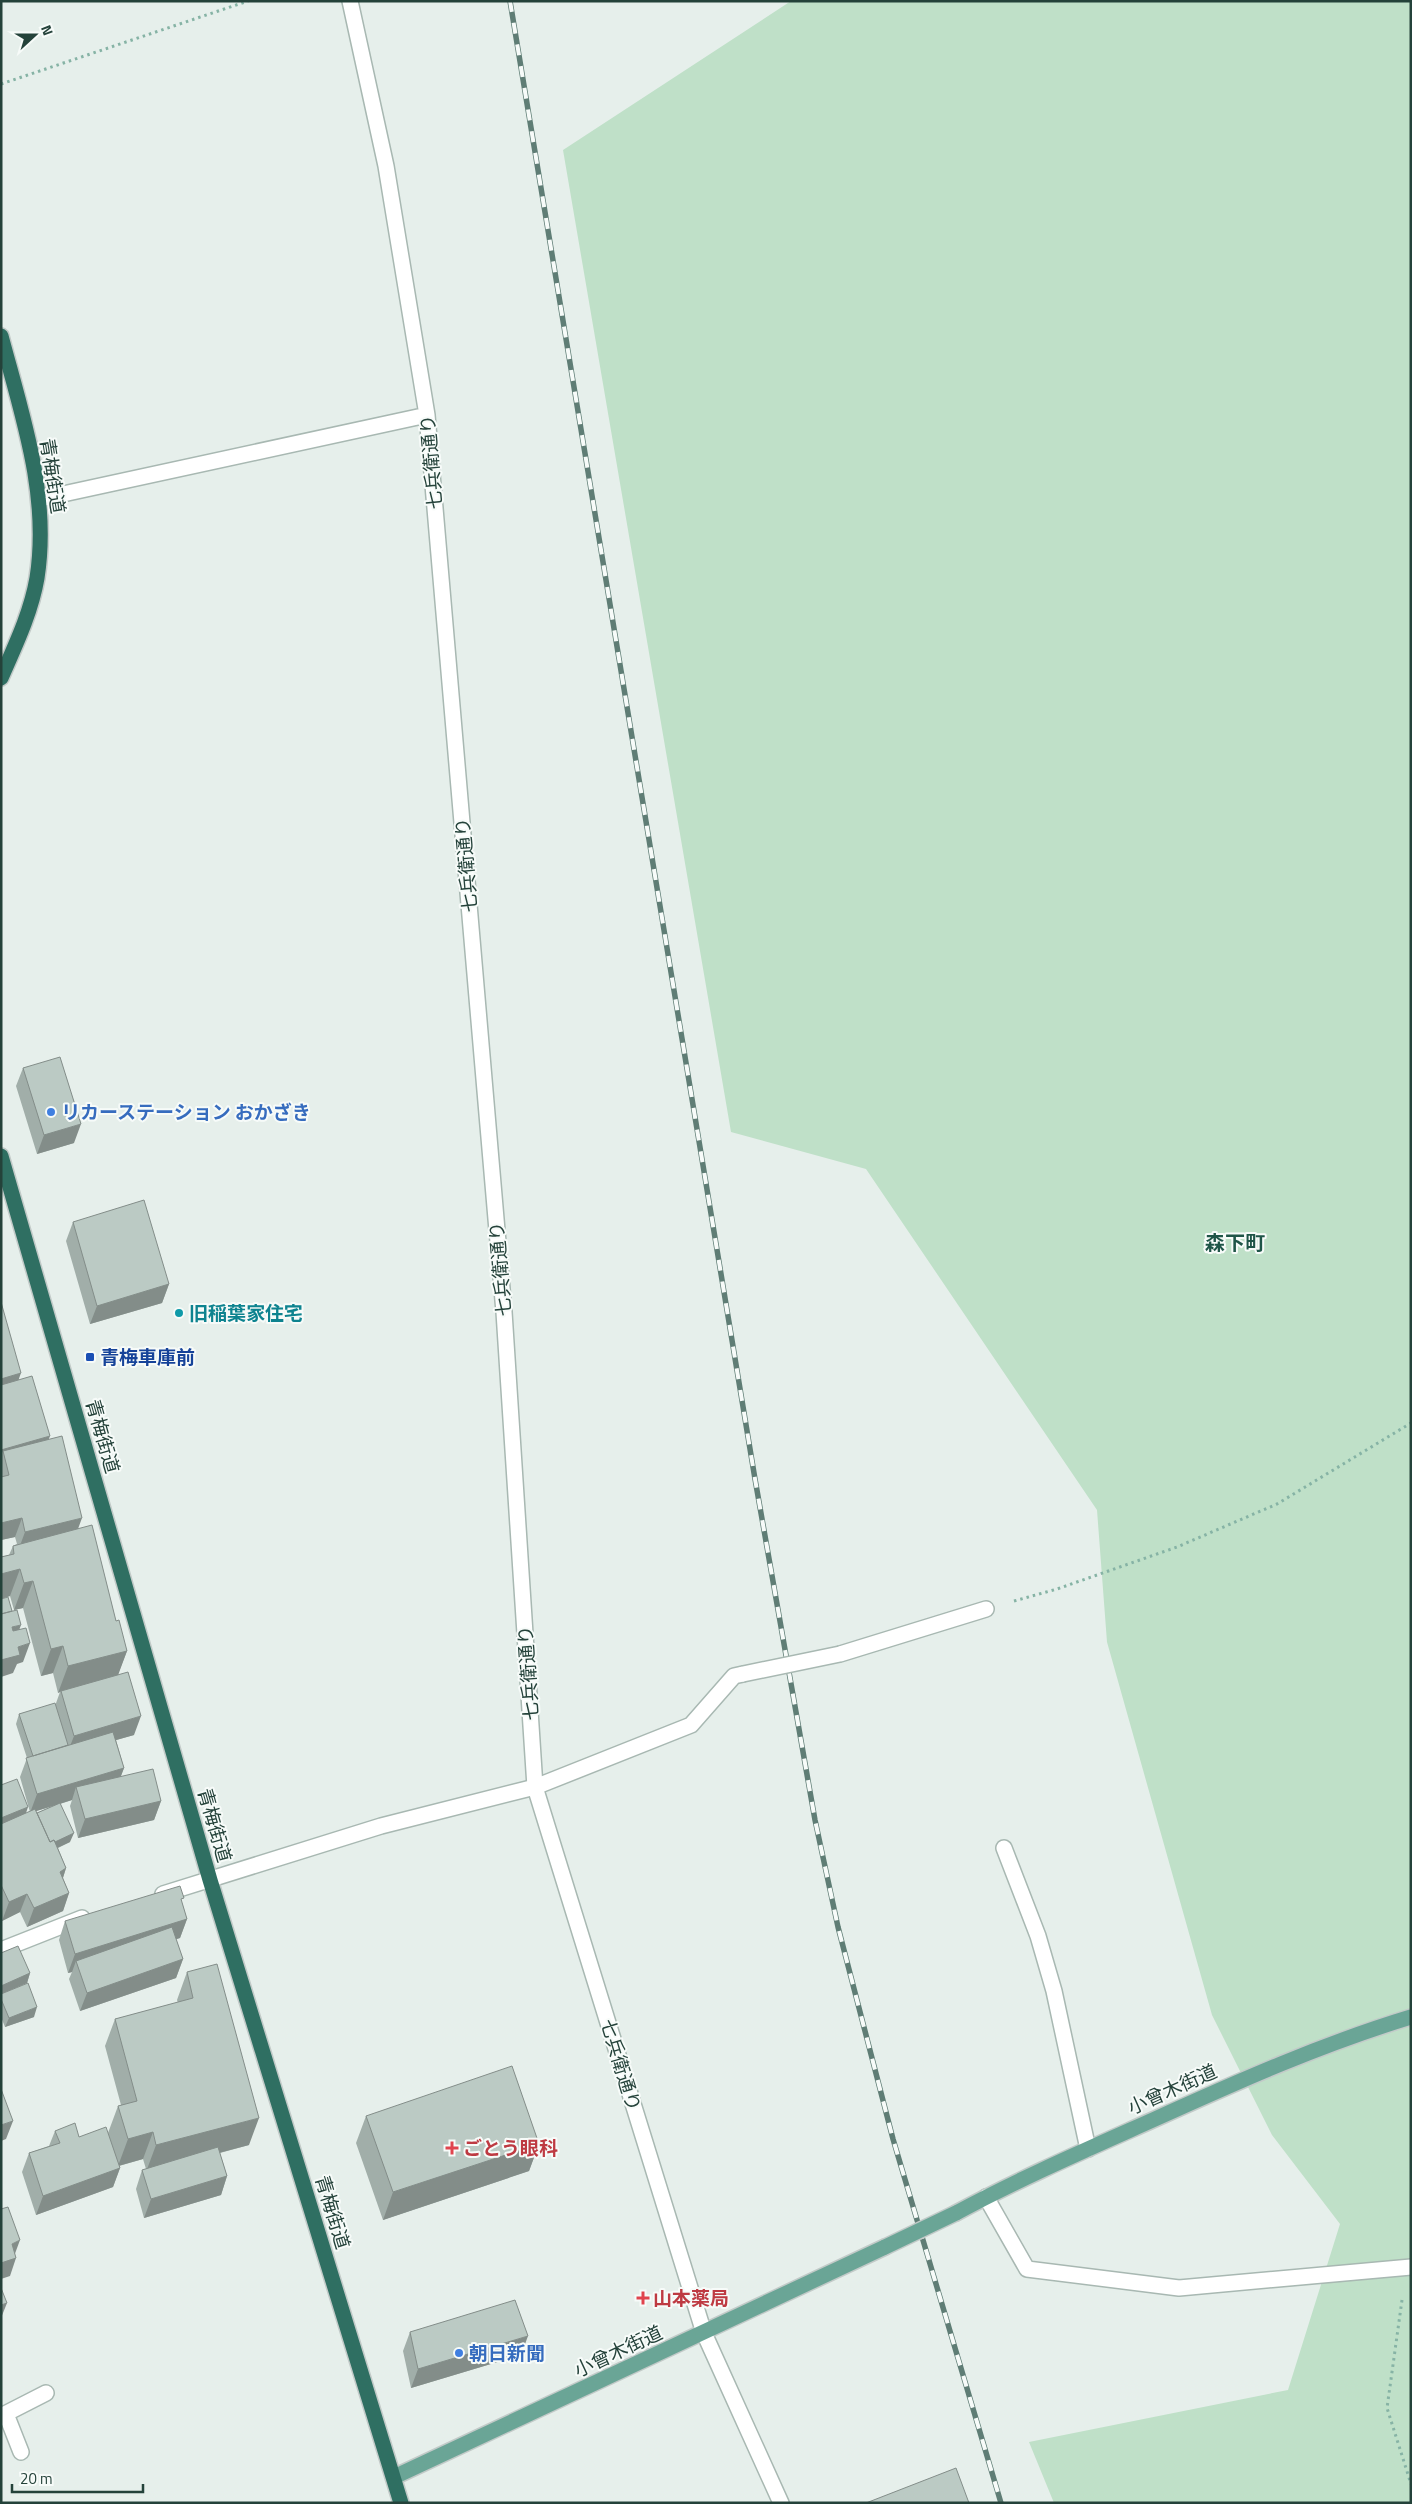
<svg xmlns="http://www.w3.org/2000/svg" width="1412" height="2504" font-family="'Titillium Web','Noto Sans JP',sans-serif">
<rect width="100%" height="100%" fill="#e6efeb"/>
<path fill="#bfe0c8" d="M 791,1 L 1411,1 L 1411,2503 L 1054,2503 L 1029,2442 L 1288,2390 L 1340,2224 L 1272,2135 L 1212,2015 L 1107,1642 L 1097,1510 L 866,1169 L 731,1132 L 563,150 Z"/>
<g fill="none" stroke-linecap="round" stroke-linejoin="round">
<g stroke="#a8b8b2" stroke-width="18">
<path id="lane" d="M 840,1654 L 986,1609
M 163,1894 L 381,1826 L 535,1787 L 691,1725 L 734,1676 L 743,1674
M 1,1950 L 82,1918
M 986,2197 L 1027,2269 L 1179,2288 L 1411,2267
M 6,2414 L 21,2452
M 1,2416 L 46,2393"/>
</g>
<g stroke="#a8b8b2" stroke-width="18">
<path id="street" d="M 350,1 L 386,166 L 427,415 L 504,1312 L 535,1787 L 704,2333 L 781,2503
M 40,499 L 427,415
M 1004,1848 L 1038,1936 L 1054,1991 L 1088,2149"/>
</g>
<g stroke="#c2cac8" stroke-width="18">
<path id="primary" d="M 956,2213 C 1021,2178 1088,2149 1155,2119 C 1239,2081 1322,2044 1411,2017
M 394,2477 L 885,2247"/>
</g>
<g stroke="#c2cac8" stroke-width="18">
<path id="highway" d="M 1,336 C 22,415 50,495 37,578 C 31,613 15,646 1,678
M 1,1156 L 210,1880 L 401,2503"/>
</g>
<path stroke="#86b3a5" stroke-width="3" stroke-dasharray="2.5 4" stroke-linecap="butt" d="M 1,84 L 248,1
M 1014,1601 L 1057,1589 L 1177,1547 L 1277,1504 L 1411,1423
M 1402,2300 L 1387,2408 L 1411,2484"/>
<use href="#lane" stroke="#fff" stroke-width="15"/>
<use href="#street" stroke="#fff" stroke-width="15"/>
<use href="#primary" stroke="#6aa596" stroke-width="15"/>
<use href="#highway" stroke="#2f6f62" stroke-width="15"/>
<g stroke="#5f7d75" stroke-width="5.5">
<path id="rail" d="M 510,1 L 755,1479 L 815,1820 L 838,1927 L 893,2139 L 1001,2503"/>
</g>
<use href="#rail" stroke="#f7fbf9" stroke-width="4" stroke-dasharray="11" stroke-linecap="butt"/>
<g stroke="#a8b8b2" stroke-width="18" stroke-linecap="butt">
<path id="lane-bridge" d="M 743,1674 L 840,1654"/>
</g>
<g stroke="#c2cac8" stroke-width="18" stroke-linecap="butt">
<path id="primary-bridge" d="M 885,2247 L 956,2213"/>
</g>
<use href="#lane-bridge" stroke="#fff" stroke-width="15"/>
<use href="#primary-bridge" stroke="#6aa596" stroke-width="15"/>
</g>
<path fill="#a1aea9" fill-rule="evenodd" d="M 23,1068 L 74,1143 L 37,1154 L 16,1086 Z
M 73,1222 L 169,1284 L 162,1303 L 90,1324 L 66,1241 Z
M 1,1302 L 19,1380 L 48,1440 L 78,1529 L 116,1621 L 127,1651 L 118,1674 L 134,1735 L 116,1740 L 124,1768 L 121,1776 L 161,1801 L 154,1820 L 78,1838 L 70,1806 L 72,1800 L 60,1804 L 70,1842 L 58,1848 L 66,1868 L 63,1878 L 69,1893 L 63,1911 L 27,1927 L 20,1912 L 2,1921 L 1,1918 L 1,1785 L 26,1814 L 30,1812 L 20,1777 L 27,1758 L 16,1724 L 19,1714 L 55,1706 L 60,1692 L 58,1693 L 53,1673 L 41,1676 L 23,1608 L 14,1610 L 10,1596 L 1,1599 L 1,1557 L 9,1555 L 13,1546 L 17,1544 L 15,1537 L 1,1540 ZM 53,1806 L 37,1813 L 36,1811 Z
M 182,1903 L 187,1919 L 180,1938 L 176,1939 L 183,1959 L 176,1978 L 80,2011 L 69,1979 L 72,1972 L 68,1973 L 59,1940 L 65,1921 Z
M 1,1953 L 30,1973 L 27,1983 L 2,1994 L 34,2017 L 5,2027 L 1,2017 Z
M 187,1972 L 249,2145 L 220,2153 L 227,2176 L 221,2195 L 144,2218 L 136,2189 L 142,2170 L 146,2169 L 143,2159 L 119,2166 L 120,2168 L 113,2187 L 36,2215 L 22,2172 L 29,2153 L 49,2146 L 55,2131 L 79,2137 L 108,2133 L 118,2106 L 121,2105 L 105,2046 L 115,2019 L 178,2003 L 177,2000 Z
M 366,2116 L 539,2144 L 529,2171 L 383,2220 L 356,2143 Z
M 410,2332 L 521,2355 L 411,2388 L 403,2351 Z"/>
<path fill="#838d89" d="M 81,1124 L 74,1143 L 37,1154 L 44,1135 Z
M 169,1284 L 162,1303 L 90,1324 L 97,1306 Z
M 21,1373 L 14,1392 L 1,1395 L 1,1379 Z
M 50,1436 L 43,1454 L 3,1451 L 1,1455 L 1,1450 Z
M 22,1518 L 15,1537 L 1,1540 L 1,1523 Z
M 82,1518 L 75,1537 L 18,1551 L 25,1532 Z
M 20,1569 L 10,1596 L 1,1599 L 1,1574 Z
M 33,1581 L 23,1608 L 14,1610 L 24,1583 Z
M 21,1625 L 14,1644 L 12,1627 Z
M 30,1643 L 23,1662 L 17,1664 L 13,1673 L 1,1677 L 1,1660 L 18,1647 Z
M 63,1646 L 53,1673 L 41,1676 L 51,1649 Z
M 127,1651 L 117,1678 L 61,1691 L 60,1692 L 58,1693 L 68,1666 Z
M 141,1716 L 134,1735 L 67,1754 L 74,1736 Z
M 124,1768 L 117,1786 L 76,1787 L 72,1800 L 30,1813 L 37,1794 Z
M 161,1801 L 154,1820 L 78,1838 L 85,1819 Z
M 28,1807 L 25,1816 L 1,1826 L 1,1818 Z
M 74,1833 L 70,1842 L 42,1855 L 45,1846 Z
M 66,1868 L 60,1887 L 60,1872 Z
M 69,1893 L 63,1911 L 27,1927 L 34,1908 Z
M 27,1894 L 20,1912 L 2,1921 L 9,1902 Z
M 187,1919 L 180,1938 L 79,1969 L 76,1961 L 72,1972 L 68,1973 L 75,1954 Z
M 183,1959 L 176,1978 L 80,2011 L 87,1993 Z
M 30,1973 L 27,1983 L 1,1994 L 1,1986 Z
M 37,2007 L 34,2017 L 5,2027 L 9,2018 Z
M 259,2118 L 249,2145 L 146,2172 L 156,2145 Z
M 13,2121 L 6,2139 L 1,2141 L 1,2125 Z
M 153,2132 L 143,2159 L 118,2166 L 128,2139 Z
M 539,2144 L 529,2171 L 383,2220 L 393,2192 Z
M 120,2168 L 113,2187 L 36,2215 L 43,2196 Z
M 227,2176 L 221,2195 L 144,2218 L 151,2199 Z
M 20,2240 L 13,2259 L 16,2258 L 10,2276 L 1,2279 L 1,2263 L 12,2244 Z
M 7,2303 L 1,2318 L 1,2305 Z
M 528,2336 L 521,2355 L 411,2388 L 418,2369 Z"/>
<path fill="#bbcac4" stroke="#838d89" d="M 60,1057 L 81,1124 L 44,1135 L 23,1068 Z
M 144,1200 L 169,1284 L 97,1306 L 73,1222 Z
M 1,1302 L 21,1373 L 1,1379 Z
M 32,1376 L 50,1436 L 1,1450 L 1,1385 Z
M 62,1436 L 82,1518 L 25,1532 L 22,1518 L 1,1523 L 1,1477 L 9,1475 L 3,1451 Z
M 92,1525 L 116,1621 L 119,1620 L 127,1651 L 68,1666 L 63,1646 L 51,1649 L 33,1581 L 24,1583 L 20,1569 L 1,1574 L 1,1557 L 14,1554 L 13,1546 Z
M 8,1597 L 12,1611 L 1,1614 L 1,1599 Z
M 17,1610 L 21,1625 L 12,1627 L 13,1631 L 26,1628 L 30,1643 L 18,1647 L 20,1655 L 1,1660 L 1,1614 Z
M 128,1672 L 141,1716 L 74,1736 L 61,1691 Z
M 55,1703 L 68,1745 L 33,1756 L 19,1714 Z
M 113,1732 L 124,1768 L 37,1794 L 26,1758 Z
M 153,1769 L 161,1801 L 85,1819 L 76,1787 Z
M 17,1779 L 28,1807 L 1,1818 L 1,1785 Z
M 60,1803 L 74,1833 L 55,1842 L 54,1840 L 50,1842 L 37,1813 Z
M 35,1809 L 50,1842 L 54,1840 L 66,1868 L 60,1872 L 69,1893 L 34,1908 L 27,1894 L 9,1902 L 1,1885 L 1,1824 Z
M 180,1886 L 184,1898 L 181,1899 L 187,1919 L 75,1954 L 65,1921 Z
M 172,1927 L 183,1959 L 87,1993 L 76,1961 Z
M 18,1946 L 30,1973 L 1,1986 L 1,1953 Z
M 217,1964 L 259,2118 L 156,2145 L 153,2132 L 128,2139 L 118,2106 L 137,2101 L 115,2019 L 193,1998 L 187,1972 Z
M 28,1983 L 37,2007 L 9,2018 L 1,1999 L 1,1994 Z
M 512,2066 L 539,2144 L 393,2192 L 366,2116 Z
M 1,2089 L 13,2121 L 1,2125 Z
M 75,2123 L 79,2137 L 106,2127 L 120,2168 L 43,2196 L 29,2153 L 60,2143 L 55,2131 Z
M 218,2147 L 227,2176 L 151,2199 L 142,2170 Z
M 8,2207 L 20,2240 L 12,2244 L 16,2258 L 1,2263 L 1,2209 Z
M 1,2288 L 7,2303 L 1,2305 Z
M 515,2300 L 528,2336 L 418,2369 L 410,2332 Z
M 956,2468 L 969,2503 L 866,2503 Z"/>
<g fill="#3f7fe0" stroke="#f7fbf9" stroke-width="2">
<circle cx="51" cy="1112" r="5"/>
<circle cx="459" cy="2353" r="5"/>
</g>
<circle fill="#0f9aa8" stroke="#f7fbf9" stroke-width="2" cx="179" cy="1313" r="5"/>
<rect fill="#1a4fb4" stroke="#f7fbf9" stroke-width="2" x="85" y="1352" width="10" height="10" rx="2.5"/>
<g fill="#e0444e" stroke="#f7fbf9" stroke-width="2">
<path d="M449.5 2140.5h5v5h5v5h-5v5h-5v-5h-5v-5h5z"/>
<path d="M640.5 2290.5h5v5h5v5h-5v5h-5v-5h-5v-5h5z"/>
</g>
<g text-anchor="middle" stroke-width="4" stroke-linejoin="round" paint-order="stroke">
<g font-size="19" fill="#24423a" stroke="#f7fbf9">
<text transform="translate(431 462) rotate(-95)" y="7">七兵衛通り</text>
<text transform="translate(53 476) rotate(81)" y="7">青梅街道</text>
<text transform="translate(466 865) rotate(-95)" y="7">七兵衛通り</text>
<text transform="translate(500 1269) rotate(-95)" y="7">七兵衛通り</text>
<text transform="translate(103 1436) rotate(74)" y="7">青梅街道</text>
<text transform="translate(528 1673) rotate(-94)" y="7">七兵衛通り</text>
<text transform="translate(215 1825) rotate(74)" y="7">青梅街道</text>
<text transform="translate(621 2065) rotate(73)" y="7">七兵衛通り</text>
<text transform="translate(1172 2089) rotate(-24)" y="7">小曾木街道</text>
<text transform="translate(333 2212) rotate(73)" y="7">青梅街道</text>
<text transform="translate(618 2351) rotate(-25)" y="7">小曾木街道</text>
</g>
<g font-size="19" font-weight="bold" fill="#366cbe" stroke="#f7fbf9" text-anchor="start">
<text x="61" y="1119">リカーステーション おかざき</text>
<text x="469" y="2360">朝日新聞</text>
</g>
<g font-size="19" font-weight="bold" fill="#0d838f" stroke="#f7fbf9" text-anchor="start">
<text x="189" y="1320">旧稲葉家住宅</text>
</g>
<g font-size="19" font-weight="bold" fill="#164399" stroke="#f7fbf9" text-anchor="start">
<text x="100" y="1364">青梅車庫前</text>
</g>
<g font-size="19" font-weight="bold" fill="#be3a42" stroke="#f7fbf9" text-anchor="start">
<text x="463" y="2155">ごとう眼科</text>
<text x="653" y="2305">山本薬局</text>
</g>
<g font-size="20" font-weight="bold" fill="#1f5548" stroke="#f7fbf9">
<text x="1235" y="1250">森下町</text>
</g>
</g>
<rect width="1412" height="2504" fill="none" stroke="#24423a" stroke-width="5"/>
<g transform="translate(35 35) rotate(69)" stroke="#f7fbf9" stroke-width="4" paint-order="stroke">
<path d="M0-4L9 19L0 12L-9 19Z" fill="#24423a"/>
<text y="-8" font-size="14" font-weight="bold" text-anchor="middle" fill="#24423a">N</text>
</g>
<path d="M12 2484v8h131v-8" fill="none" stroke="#24423a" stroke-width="2.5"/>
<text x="20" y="2484" font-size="15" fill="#24423a" stroke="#f7fbf9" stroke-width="4" paint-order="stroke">20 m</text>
</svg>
